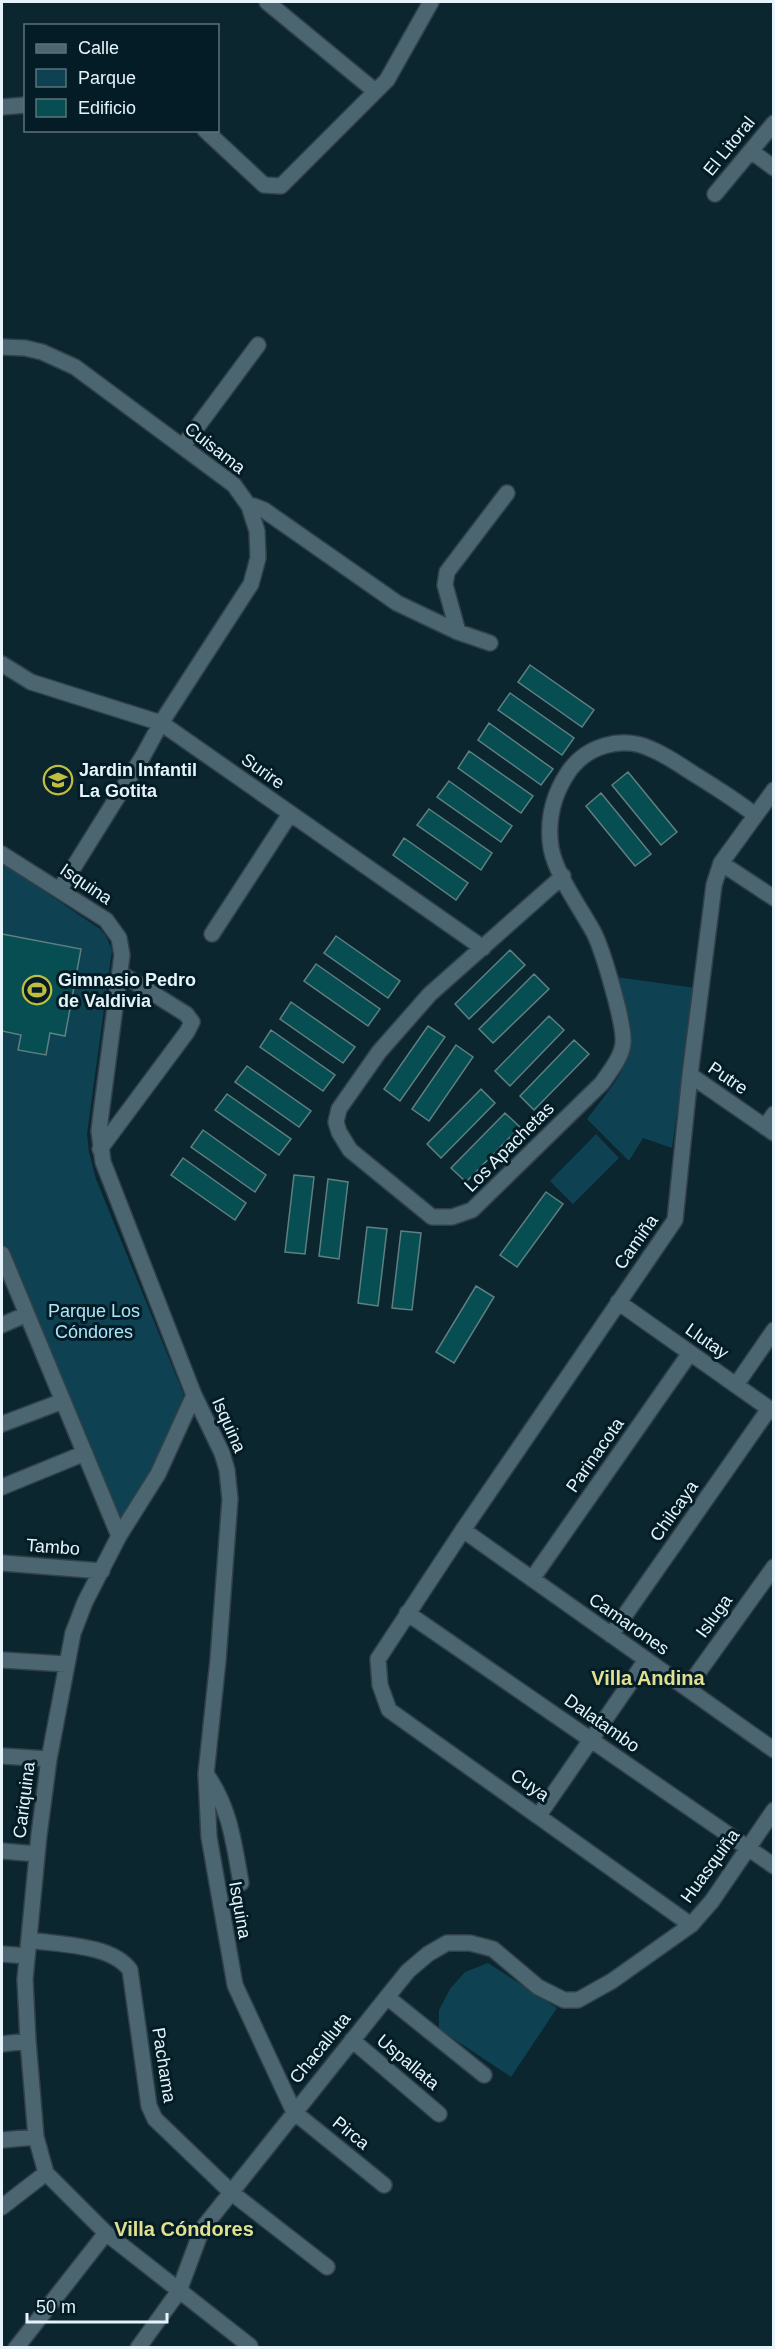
<svg xmlns="http://www.w3.org/2000/svg" width="775" height="2349" font-family="Arial,sans-serif">
<rect width="100%" height="100%" fill="#0c262f"/>
<path fill="#0e4152" d="M 2,863 L 100,929 L 106,936 L 112,950 L 87,1134 L 89,1152 L 96,1179 L 184,1395 L 152,1472 L 122,1521 L 81,1434 L 2,1242 Z
M 616,977 L 695,988 L 672,1148 L 643,1138 L 629,1161 L 587,1119 C 609,1089 637,1063 630,1022 C 627,1007 620,992 616,977 Z
M 596,1134 L 619,1158 L 573,1204 L 550,1181 Z
M 488,1963 L 557,2008 L 511,2077 L 439,2029 L 439,2010 L 450,1989 L 465,1972 Z"/>
<path fill="#064e52" stroke="#5f7f81" stroke-width="1.5" d="M 530,665 L 594,710 L 582,727 L 518,682 Z
M 510,693 L 574,738 L 562,755 L 498,710 Z
M 489,723 L 553,769 L 541,785 L 478,740 Z
M 469,751 L 533,796 L 521,813 L 458,768 Z
M 628,772 L 677,832 L 661,845 L 612,785 Z
M 449,781 L 512,826 L 501,842 L 437,797 Z
M 601,793 L 651,854 L 635,866 L 586,806 Z
M 429,809 L 492,853 L 481,870 L 417,825 Z
M 404,838 L 468,883 L 456,900 L 393,855 Z
M 2,934 L 81,949 L 65,1036 L 50,1033 L 46,1055 L 18,1050 L 21,1035 L 2,1031 Z
M 336,936 L 400,981 L 388,998 L 324,953 Z
M 510,950 L 525,965 L 469,1019 L 455,1004 Z
M 316,964 L 380,1009 L 368,1026 L 304,981 Z
M 534,974 L 549,989 L 493,1043 L 479,1029 Z
M 291,1002 L 355,1047 L 343,1063 L 280,1019 Z
M 549,1016 L 564,1030 L 510,1086 L 495,1071 Z
M 428,1026 L 445,1037 L 400,1101 L 384,1089 Z
M 271,1030 L 335,1075 L 323,1091 L 260,1047 Z
M 574,1040 L 589,1054 L 534,1110 L 520,1096 Z
M 456,1045 L 473,1057 L 429,1121 L 412,1109 Z
M 247,1066 L 311,1111 L 299,1127 L 235,1082 Z
M 481,1089 L 495,1103 L 441,1158 L 427,1144 Z
M 227,1094 L 291,1139 L 279,1155 L 215,1110 Z
M 505,1113 L 520,1127 L 466,1182 L 451,1168 Z
M 203,1130 L 266,1175 L 255,1192 L 191,1147 Z
M 183,1158 L 246,1203 L 235,1220 L 171,1175 Z
M 294,1175 L 314,1177 L 305,1254 L 285,1252 Z
M 328,1179 L 348,1182 L 339,1259 L 319,1256 Z
M 546,1192 L 563,1204 L 517,1267 L 500,1255 Z
M 367,1227 L 387,1229 L 378,1306 L 358,1303 Z
M 401,1231 L 421,1233 L 412,1310 L 392,1308 Z
M 476,1286 L 494,1297 L 454,1363 L 436,1352 Z"/>
<g fill="none" stroke-linecap="round" stroke-linejoin="round">
<g stroke="#324149" stroke-width="18">
<path id="street" d="M 267,2 L 375,91
M 2,107 L 26,105
M 205,130 L 264,185 L 281,186 L 387,80 L 431,2
M 751,151 L 774,168
M 715,194 L 774,123
M 2,347 L 25,348 L 42,352 L 75,367 L 234,485 L 249,506 L 257,531 L 258,558 L 251,584 L 161,723 L 143,756 L 60,889
M 183,446 L 258,345
M 249,506 L 254,506 L 264,510 L 397,603 L 458,632 L 490,643
M 458,632 L 445,585 L 447,572 L 507,493
M 2,664 L 31,682 L 161,723 L 483,948
M 2,854 L 106,920 L 119,938 L 122,955 L 101,1114 L 99,1131 L 103,1162 L 194,1395 L 222,1453 L 227,1470 L 230,1499 L 218,1660 L 206,1774 L 209,1837 L 235,1985 L 294,2112 L 384,2185
M 721,863 L 774,898
M 563,876 L 430,994 L 379,1052 L 339,1109 L 336,1122 L 339,1132 L 350,1150 L 432,1217 L 452,1217 L 472,1210 L 602,1083 C 610,1071 622,1057 623,1043 C 625,1025 603,951 594,933 C 581,909 556,875 551,848 C 547,822 553,796 567,774 C 585,746 621,735 651,749 C 666,755 680,765 694,774 C 715,787 736,800 755,815
M 212,934 L 290,814
M 690,1075 L 774,1133
M 765,1127 L 774,1114
M 100,1149 L 187,1032 L 192,1022 L 186,1014 L 120,973
M 2,1254 L 119,1536
M 618,1302 L 774,1412
M 2,1325 L 27,1314
M 736,1385 L 774,1330
M 194,1395 L 158,1474 L 119,1536 L 85,1602 L 73,1633 L 49,1759 L 39,1835 L 25,1979 L 28,2041 L 36,2137 L 46,2173 L 106,2233 L 250,2346
M 2,1424 L 63,1401
M 2,1487 L 85,1453
M 463,1530 L 774,1750
M 2,1563 L 102,1571
M 532,1579 L 690,1353
M 407,1613 L 774,1866
M 611,1635 L 769,1409
M 2,1660 L 66,1664
M 687,1688 L 774,1567
M 2,1756 L 49,1759
M 206,1774 C 230,1807 234,1844 241,1883
M 539,1815 L 646,1660
M 2,1851 L 37,1854
M 691,1925 L 389,1710 L 380,1685 L 378,1659 L 463,1530 L 675,1220 L 690,1075 L 714,885 L 721,863 L 774,790
M 29,1940 C 60,1945 111,1944 130,1970 L 149,2106 L 155,2119 L 232,2193 L 327,2267
M 2,1954 L 27,1956
M 387,1997 L 484,2075
M 352,2040 L 439,2114
M 2,2044 L 28,2041
M 2,2140 L 36,2137
M 2,2207 L 46,2173
M 16,2348 L 106,2233
M 138,2348 L 179,2291 L 202,2229 L 387,1997 L 408,1971 L 428,1954 L 447,1943 L 470,1943 L 493,1949 L 538,1987 L 564,2000 L 578,2000 L 612,1981 L 691,1925 L 712,1901 L 774,1810"/>
</g>
<use href="#street" stroke="#4b6671" stroke-width="15"/>
</g>
<defs>
<g id="school-ring" transform="scale(1.5)"><circle r="9.5" fill="#031c25" stroke="#c1bd3f" stroke-width="1.5"/><path d="M0-5L7-2L0 1L-7-2ZM-4 1L0 2.5L4 1V4Q0 6-4 4Z" fill="#c1bd3f"/></g>
<g id="stadium-ring" transform="scale(1.5)"><circle r="9.5" fill="#031c25" stroke="#c1bd3f" stroke-width="1.5"/><path d="M0-5a6.5 5 0 1 0 0 10a6.5 5 0 1 0 0-10ZM-3.5-1.8h7v3.6h-7Z" fill="#c1bd3f"/></g>
</defs>
<g fill-rule="evenodd">
<use href="#school-ring" x="58" y="780"/>
<use href="#stadium-ring" x="37" y="990"/>
</g>
<g text-anchor="middle" stroke-width="6" stroke-linejoin="round" paint-order="stroke">
<g font-size="18" fill="#e5f4fa" stroke="#031c25">
<text transform="translate(729 146) rotate(-51)" y="6">El Litoral</text>
<text transform="translate(215 448) rotate(38)" y="6">Cuisama</text>
<text transform="translate(263 771) rotate(35)" y="6">Surire</text>
<text transform="translate(86 884) rotate(34)" y="6">Isquina</text>
<text transform="translate(728 1078) rotate(34)" y="6">Putre</text>
<text transform="translate(509 1147) rotate(-45)" y="6">Los Apachetas</text>
<text transform="translate(636 1242) rotate(-55)" y="6">Camiña</text>
<text transform="translate(707 1341) rotate(35)" y="6">Llutay</text>
<text transform="translate(229 1425) rotate(66)" y="6">Isquina</text>
<text transform="translate(595 1455) rotate(-55)" y="6">Parinacota</text>
<text transform="translate(674 1511) rotate(-55)" y="6">Chilcaya</text>
<text transform="translate(53 1547) rotate(4)" y="6">Tambo</text>
<text transform="translate(714 1616) rotate(-54)" y="6">Isluga</text>
<text transform="translate(629 1624) rotate(35)" y="6">Camarones</text>
<text transform="translate(602 1723) rotate(35)" y="6">Dalatambo</text>
<text transform="translate(530 1785) rotate(35)" y="6">Cuya</text>
<text transform="translate(24 1800) rotate(-83)" y="6">Cariquina</text>
<text transform="translate(710 1866) rotate(-54)" y="6">Huasquiña</text>
<text transform="translate(240 1910) rotate(80)" y="6">Isquina</text>
<text transform="translate(320 2048) rotate(-51)" y="6">Chacalluta</text>
<text transform="translate(408 2062) rotate(40)" y="6">Uspallata</text>
<text transform="translate(164 2065) rotate(81)" y="6">Pachama</text>
<text transform="translate(351 2133) rotate(39)" y="6">Pirca</text>
</g>
<g font-size="18" font-weight="bold" fill="#e5f4fa" stroke="#031c25" text-anchor="start">
<text x="79" y="776">Jardin Infantil<tspan x="79" dy="21">La Gotita</tspan></text>
<text x="58" y="986">Gimnasio Pedro<tspan x="58" dy="21">de Valdivia</tspan></text>
</g>
<g font-size="18" fill="#ace5fb" stroke="#031c25">
<text x="94" y="1317">Parque Los<tspan x="94" dy="21">Cóndores</tspan></text>
</g>
<g font-size="20" font-weight="bold" fill="#e1df91" stroke="#031c25">
<text x="648" y="1685">Villa Andina</text>
<text x="184" y="2236">Villa Cóndores</text>
</g>
</g>
<rect width="775" height="2349" fill="none" stroke="#e5f4fa" stroke-width="6"/>
<rect x="24" y="24" width="195" height="108" fill="#031c25" stroke="#5d727a" stroke-width="1.5"/>
<rect x="36" y="44" width="30" height="9" fill="#4b6671" stroke="#5d727a" stroke-width="1.5"/>
<text x="78" y="54" font-size="18" fill="#e5f4fa">Calle</text>
<rect x="36" y="69" width="30" height="18" fill="#0e4152" stroke="#5d727a" stroke-width="1.5"/>
<text x="78" y="84" font-size="18" fill="#e5f4fa">Parque</text>
<rect x="36" y="99" width="30" height="18" fill="#064e52" stroke="#5d727a" stroke-width="1.5"/>
<text x="78" y="114" font-size="18" fill="#e5f4fa">Edificio</text>
<path d="M27 2313v9h140v-9" fill="none" stroke="#e5f4fa" stroke-width="3"/>
<text x="36" y="2313" font-size="18" fill="#e5f4fa" stroke="#031c25" stroke-width="4.5" paint-order="stroke">50 m</text>
</svg>
